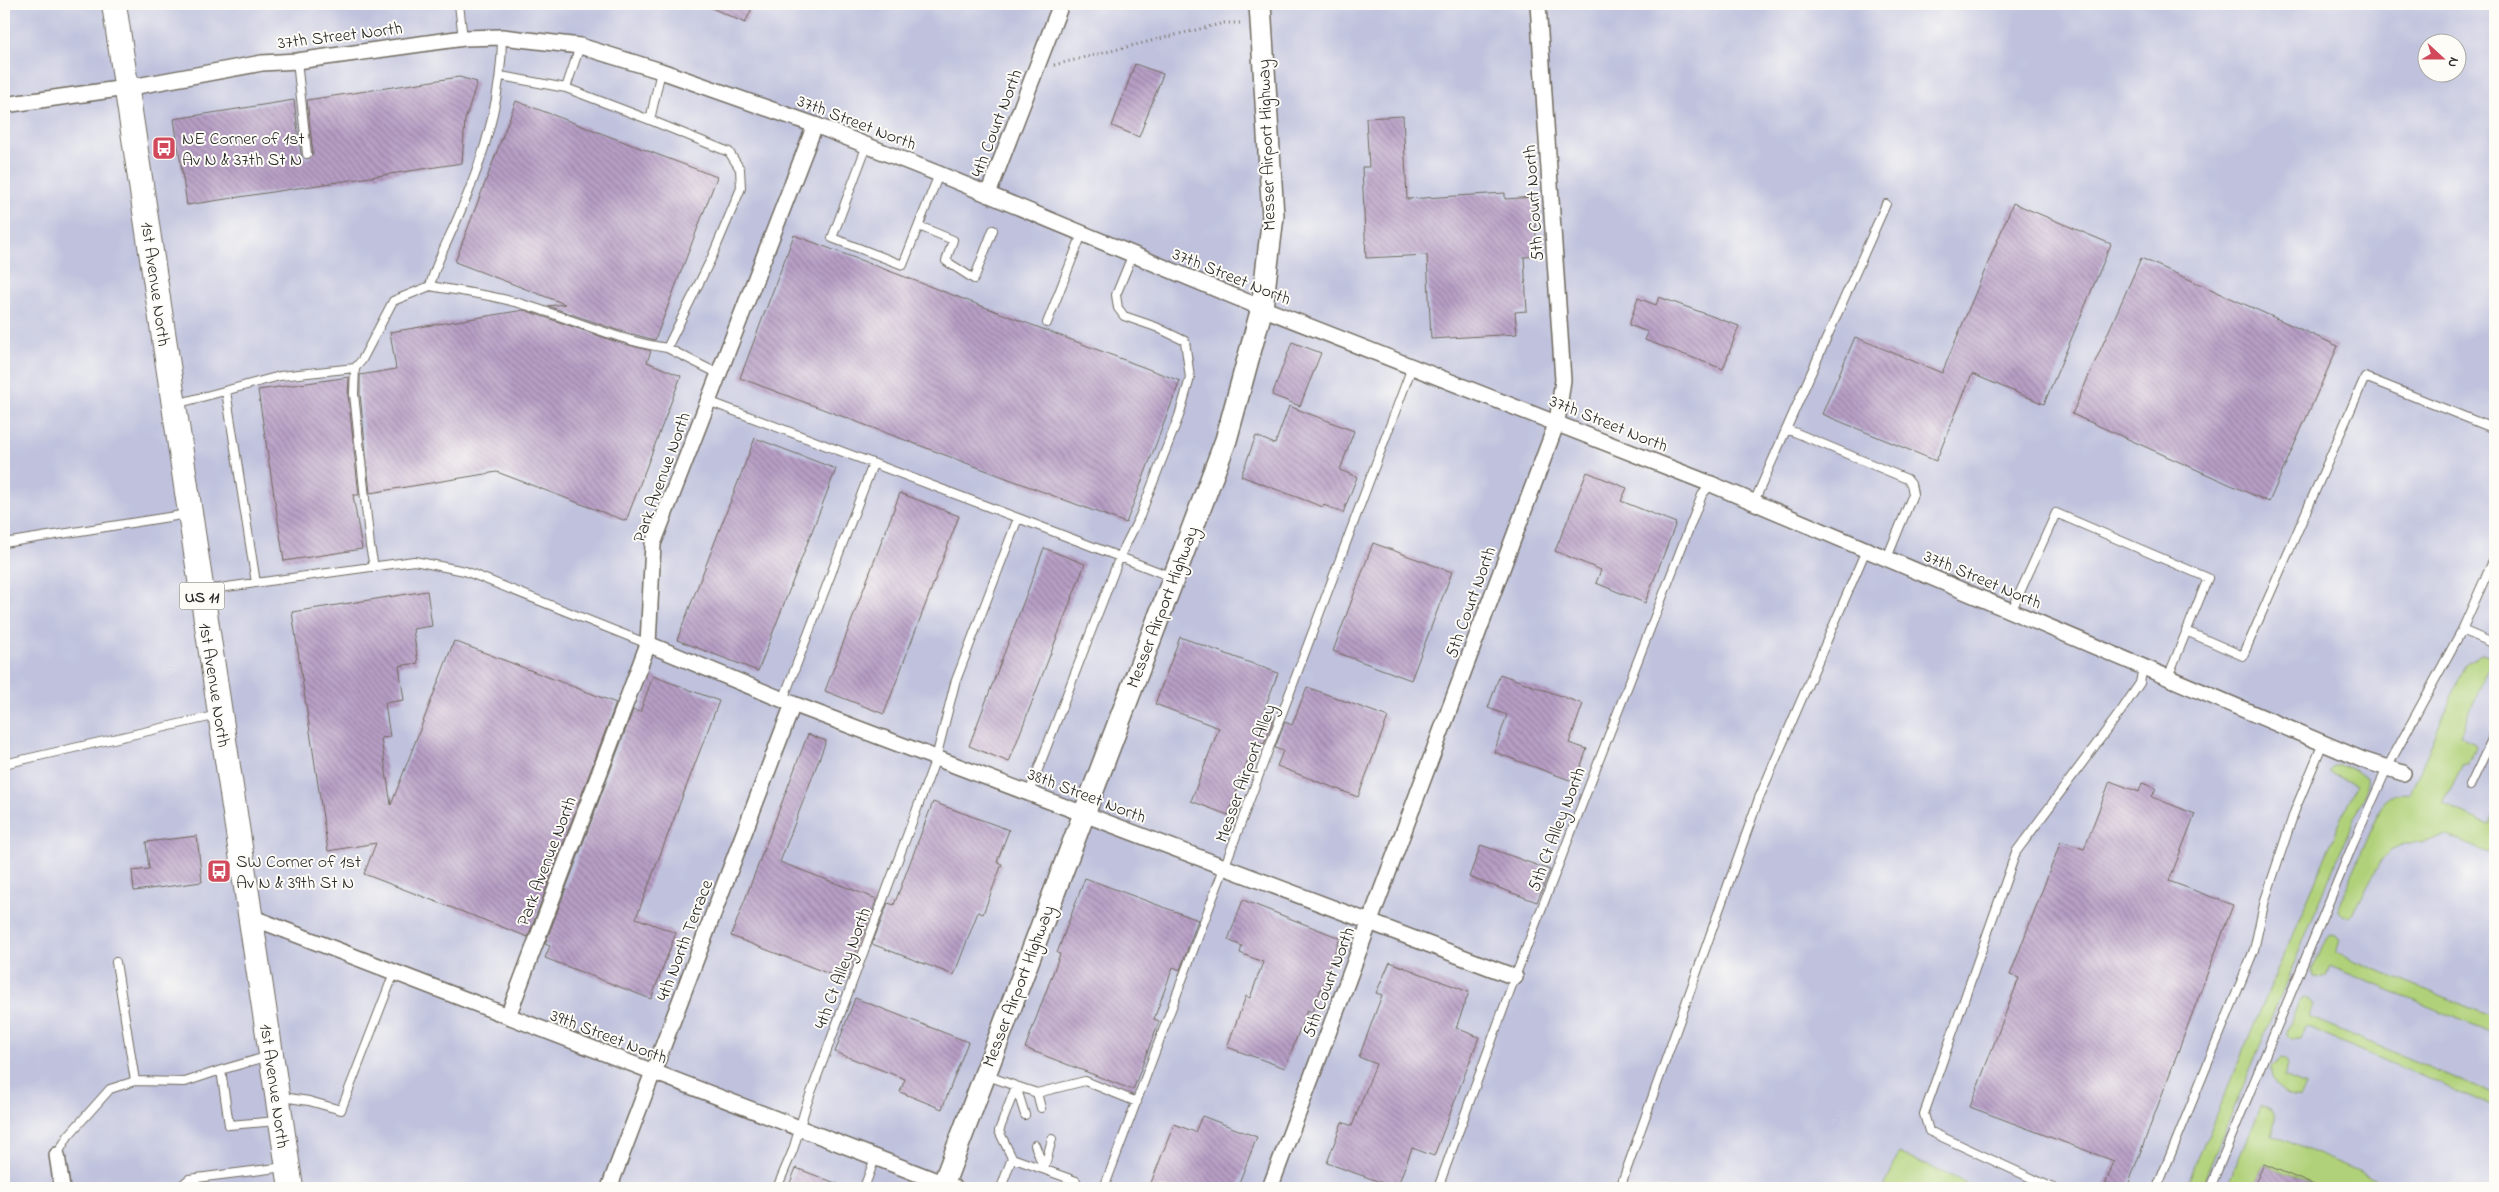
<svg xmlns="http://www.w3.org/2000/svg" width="2499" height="1192" font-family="'Indie Flower',sans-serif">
<defs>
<pattern id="building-back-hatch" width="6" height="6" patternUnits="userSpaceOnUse" patternTransform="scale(1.25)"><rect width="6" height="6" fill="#b79ec5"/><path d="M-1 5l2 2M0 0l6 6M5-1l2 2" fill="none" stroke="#9581a0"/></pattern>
</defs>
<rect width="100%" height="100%" fill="#fdfcf7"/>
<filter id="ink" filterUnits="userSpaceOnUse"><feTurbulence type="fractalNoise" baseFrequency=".02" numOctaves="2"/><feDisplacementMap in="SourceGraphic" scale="10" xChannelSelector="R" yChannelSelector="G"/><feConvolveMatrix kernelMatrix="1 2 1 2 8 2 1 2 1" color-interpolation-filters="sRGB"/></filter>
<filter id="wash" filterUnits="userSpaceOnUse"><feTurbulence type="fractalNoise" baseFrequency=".0096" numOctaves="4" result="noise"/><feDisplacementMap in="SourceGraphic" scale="20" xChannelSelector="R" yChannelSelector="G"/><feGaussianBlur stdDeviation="1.12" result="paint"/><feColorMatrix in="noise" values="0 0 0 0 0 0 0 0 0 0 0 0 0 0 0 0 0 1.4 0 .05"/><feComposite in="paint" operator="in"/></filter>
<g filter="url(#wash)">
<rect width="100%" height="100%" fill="#f0debf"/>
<path fill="#c0c2dd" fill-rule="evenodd" d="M 4,4 L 2495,4 L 2495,1188 L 4,1188 ZM 2426,42 L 2456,42 L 2456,72 L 2426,72 Z"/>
<path fill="#b0d179" stroke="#6e7e52" d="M 2481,654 L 2489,656 L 2489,666 L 2460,735 L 2474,743 L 2476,747 L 2467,765 L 2463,764 L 2443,804 L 2489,825 L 2495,810 L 2494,855 L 2448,836 L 2401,846 L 2390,851 L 2382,859 L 2354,912 L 2350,916 L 2343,915 L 2339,911 L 2339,905 L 2382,805 C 2388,796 2398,791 2410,794 L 2466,664 Z
M 2334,766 C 2346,764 2357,772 2367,778 L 2367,787 L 2201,1188 L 2185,1188 L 2356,785 L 2329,772 Z
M 2331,934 L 2336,935 L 2340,940 L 2336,953 L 2495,1018 L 2495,1034 L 2330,966 L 2324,978 L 2314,977 L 2312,970 L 2326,938 Z
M 2304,997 L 2309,998 L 2314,1004 L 2309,1017 L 2495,1095 L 2495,1107 L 2305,1027 L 2300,1038 L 2291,1039 L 2287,1035 L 2287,1030 L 2300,1000 Z
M 2280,1058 L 2285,1059 L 2288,1064 L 2284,1077 L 2306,1086 L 2300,1097 C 2284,1100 2269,1082 2271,1067 Z
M 2260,1107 C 2282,1111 2276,1118 2272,1135 L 2399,1188 L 2322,1188 L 2264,1164 L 2253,1188 L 2226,1188 Z
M 1899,1153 L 1978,1188 L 1884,1188 Z"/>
<g id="blocks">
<path fill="url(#building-back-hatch)" d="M 703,4 L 754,4 L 745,23 Z
M 1135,64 L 1163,74 L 1139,137 L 1112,126 Z
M 459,77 L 477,82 L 465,120 L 462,163 L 187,205 L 174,119 L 294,100 L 301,155 L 308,159 L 313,153 L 307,100 Z
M 516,101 L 717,177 L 655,340 L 617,330 L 548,306 L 565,304 L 455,262 Z
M 1403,116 L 1407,199 L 1505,193 L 1505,199 L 1534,197 L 1537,256 L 1524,257 L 1527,311 L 1515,312 L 1517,334 L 1431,339 L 1427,255 L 1366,258 L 1362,167 L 1369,167 L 1366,118 Z
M 2013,203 L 2111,244 L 2044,404 L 1972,374 L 1936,461 L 1822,414 L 1855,337 L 1942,373 Z
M 794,235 L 1180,381 L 1126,523 L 740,378 Z
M 2141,258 L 2338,346 L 2269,502 L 2072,414 Z
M 1659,297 L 1739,326 L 1723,369 L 1645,340 L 1648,332 L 1629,325 L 1638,298 L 1656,305 Z
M 524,310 L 614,341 L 651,351 L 647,362 L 681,376 L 626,521 L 497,472 L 370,493 L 360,394 L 360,375 L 396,369 L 390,332 Z
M 1292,342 L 1321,353 L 1300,406 L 1272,395 Z
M 349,377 L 348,395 L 359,495 L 353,495 L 362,549 L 284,561 L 258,390 Z
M 1289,406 L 1354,431 L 1340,470 L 1357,477 L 1343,513 L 1324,505 L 1323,507 L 1241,476 L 1256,436 L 1275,444 Z
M 755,438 L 836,469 L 758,671 L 677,640 Z
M 1587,472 L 1627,488 L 1621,501 L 1676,523 L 1645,603 L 1596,583 L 1601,570 L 1555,551 Z
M 900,493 L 959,516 L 884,714 L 825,691 Z
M 1373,543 L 1452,572 L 1411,680 L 1333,651 Z
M 1044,548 L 1085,564 L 1009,762 L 969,746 Z
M 427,591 L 432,626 L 413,629 L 418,663 L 399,666 L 404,700 L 385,703 L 390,737 L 381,738 L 391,805 L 454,641 L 616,703 L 528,937 L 364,874 L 376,843 L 328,851 L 292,612 Z
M 1180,637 L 1278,673 L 1263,713 L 1274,718 L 1264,744 L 1255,741 L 1228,815 L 1191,801 L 1219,728 L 1155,704 Z
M 1500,674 L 1583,704 L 1569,743 L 1587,749 L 1575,782 L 1494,752 L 1507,715 L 1488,708 Z
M 653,676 L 719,701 L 636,918 L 676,933 L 651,999 L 545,958 L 550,946 L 545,944 L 633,710 L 640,712 Z
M 1307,687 L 1388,717 L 1358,797 L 1277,766 L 1283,751 L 1275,748 L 1285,722 L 1292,725 Z
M 808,734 L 826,741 L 780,862 L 877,899 L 845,980 L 731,936 Z
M 2110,781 L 2139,792 L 2142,783 L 2156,788 L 2152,797 L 2195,814 L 2169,881 L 2233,905 L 2127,1188 L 2104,1188 L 2114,1161 L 1970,1107 L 2019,978 L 2010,975 L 2061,841 L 2084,849 Z
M 933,802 L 1009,830 L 997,862 L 1002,864 L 983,914 L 978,912 L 954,975 L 872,944 L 888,903 L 894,905 Z
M 197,836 L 202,882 L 134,891 L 132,871 L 149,869 L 146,842 Z
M 1481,845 L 1550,870 L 1537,902 L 1469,877 Z
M 1085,878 L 1198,920 L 1180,970 L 1173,967 L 1154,1019 L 1159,1021 L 1133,1090 L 1025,1048 L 1060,954 L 1057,953 Z
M 1243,900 L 1340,938 L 1312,1012 L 1307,1010 L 1285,1068 L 1227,1047 L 1246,996 L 1250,998 L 1263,962 L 1240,953 L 1242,946 L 1228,940 Z
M 1390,962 L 1469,992 L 1456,1028 L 1479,1037 L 1434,1156 L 1412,1148 L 1397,1188 L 1327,1163 L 1342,1122 L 1352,1126 L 1376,1064 L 1359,1057 L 1382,995 L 1376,993 Z
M 855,998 L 968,1042 L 942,1109 L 900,1092 L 905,1079 L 835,1052 Z
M 1202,1116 L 1257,1137 L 1237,1188 L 1149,1188 L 1174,1124 L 1195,1132 Z
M 2264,1164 L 2321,1188 L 2253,1188 Z
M 796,1168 L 846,1187 L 846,1188 L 788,1188 Z"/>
</g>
</g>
<g filter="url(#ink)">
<use href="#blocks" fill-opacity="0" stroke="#706a5f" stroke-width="1"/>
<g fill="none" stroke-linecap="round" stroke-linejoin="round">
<g stroke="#706a5f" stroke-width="10">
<path id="lane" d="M 459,4 L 463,39
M 502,37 C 502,99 484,158 459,215 C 449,239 436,261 430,286 C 464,292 499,296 532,307 C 577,321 620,341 667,348 L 712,257 L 741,188 L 740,169 L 729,152 L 650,120 L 661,71
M 580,46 L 566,88 L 650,120
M 297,61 L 307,154
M 501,76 L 566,88
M 867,145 L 832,238 L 903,265 L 939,174
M 919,226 L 953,240 L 946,261 L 974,279 L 993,230
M 1047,323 L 1082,234
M 667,348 L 719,374
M 226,391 L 256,583
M 708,401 L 1018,518
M 176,404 L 280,376 L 355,368
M 1787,429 L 1907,479 L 1911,484 L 1913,494 L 1887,558
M 1754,502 L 1886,204
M 4,543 L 188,514
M 374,567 L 370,546 L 354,394 L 355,368 L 362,360 L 393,301 L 430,286
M 205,590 L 414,561 L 465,571 L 648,644
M 2011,612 L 2056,513 L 2208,578 L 2168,677
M 2462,630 L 2495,644
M 2186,631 L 2243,656 L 2365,377 L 2495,429
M 783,700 L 873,464
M 4,764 L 218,715
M 2470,786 L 2495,733
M 1029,793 L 1120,556 L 1140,516 L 1179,416 L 1190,378 L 1185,341 L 1156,327 L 1124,316 L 1118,308 L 1116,295 L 1132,256
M 116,962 L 135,1081 L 185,1082 L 221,1070
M 269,1056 L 221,1070 L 229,1125 L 277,1121
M 985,1075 L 1016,1086 L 999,1131 L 1012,1158 L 1076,1181 L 1073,1188
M 1016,1086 L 1037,1093 L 1041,1108
M 1016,1086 L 1025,1115
M 1037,1093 L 1085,1081 L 1137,1102
M 282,1097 L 309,1101 L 341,1110 L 394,973
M 1035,1145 L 1044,1169
M 57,1155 L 68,1136 L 110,1089 L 135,1081
M 1044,1169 L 1052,1139
M 178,1188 L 189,1179 L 285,1167
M 777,1188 L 793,1150 L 806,1106 L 936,758 L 955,683 L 1018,518 L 1172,577
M 864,1188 L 875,1158
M 1001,1188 L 1012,1158
M 1104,1188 L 1412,367
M 1438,1188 L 1515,977 L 1702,495 L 1711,484
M 1620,1188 L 1759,798 L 1866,550
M 2053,1188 L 1929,1131 L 1924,1114 L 2016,852 L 2121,711 L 2140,683 L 2143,667
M 2157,1188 L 2254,950 L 2265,900 L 2295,810 L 2323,743
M 2210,1188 L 2353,844 L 2388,766 L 2462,630 L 2495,556"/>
</g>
<g stroke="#706a5f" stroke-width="18">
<path id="street" d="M 4,105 L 126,88 L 262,63 L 297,61 L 464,38 L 502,37 L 580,46 L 661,71 L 815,125 L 939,174 L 1262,308 L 1711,484 L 2363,760 L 2403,773
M 988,194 L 1061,4
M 648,644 L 793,704 L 1515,977
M 251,917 L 955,1188
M 508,1016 L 648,644 L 653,544 L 815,125
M 57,1155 L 62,1188
M 609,1188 L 793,704
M 1270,1188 L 1557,422 L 1563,380 L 1538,4"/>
</g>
<g stroke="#706a5f" stroke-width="24">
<path id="secondary" d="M 942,1188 L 1226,440 L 1262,308 L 1273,216 L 1260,4"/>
</g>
<g stroke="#706a5f" stroke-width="26">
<path id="primary" d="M 114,4 L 291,1188"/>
</g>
<path stroke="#706a5f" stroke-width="3" stroke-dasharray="1 4" stroke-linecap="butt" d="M 1054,65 L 1224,23 L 1242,23"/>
<use href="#lane" stroke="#fff" stroke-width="8"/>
<use href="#street" stroke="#fff" stroke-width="15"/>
<use href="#secondary" stroke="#fff" stroke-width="21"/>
<use href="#primary" stroke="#fff" stroke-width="24"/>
</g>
</g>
<defs>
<g id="bus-square" transform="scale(1.25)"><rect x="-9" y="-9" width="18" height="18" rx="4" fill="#d1495b" stroke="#fdfcf7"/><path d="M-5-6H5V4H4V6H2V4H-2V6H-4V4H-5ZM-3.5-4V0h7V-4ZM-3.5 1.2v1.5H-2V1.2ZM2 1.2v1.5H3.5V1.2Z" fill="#fff"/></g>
</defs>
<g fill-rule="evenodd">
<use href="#bus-square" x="164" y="148"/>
<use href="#bus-square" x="219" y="871"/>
</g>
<g text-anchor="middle" stroke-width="4" stroke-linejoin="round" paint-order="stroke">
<rect fill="#fdfcf7" stroke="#6a6a68" stroke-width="1" x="179.5" y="582.5" width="45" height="27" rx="4"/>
<g font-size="16" font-weight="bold" fill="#2b2b2b">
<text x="202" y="602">US 11</text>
</g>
<g font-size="18" fill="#2b2b2b" stroke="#fdfcf7">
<text transform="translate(340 35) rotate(-7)" y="6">37th Street North</text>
<text transform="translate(857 122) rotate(21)" y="6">37th Street North</text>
<text transform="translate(996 123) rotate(-69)" y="6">4th Court North</text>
<text transform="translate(1266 145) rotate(-92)" y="6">Messer Airport Highway</text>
<text transform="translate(1533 203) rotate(-94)" y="6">5th Court North</text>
<text transform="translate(1232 276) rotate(22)" y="6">37th Street North</text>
<text transform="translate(156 284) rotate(82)" y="6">1st Avenue North</text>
<text transform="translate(1609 423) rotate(22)" y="6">37th Street North</text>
<text transform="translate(661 477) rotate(-70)" y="6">Park Avenue North</text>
<text transform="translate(1983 579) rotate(23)" y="6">37th Street North</text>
<text transform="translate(1470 602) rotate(-70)" y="6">5th Court North</text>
<text transform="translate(1162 607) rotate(-69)" y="6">Messer Airport Highway</text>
<text transform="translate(215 685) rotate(81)" y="6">1st Avenue North</text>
<text transform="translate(1245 773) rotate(-70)" y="6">Messer Airport Alley</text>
<text transform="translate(1087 795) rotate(21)" y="6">38th Street North</text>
<text transform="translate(1556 829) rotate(-69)" y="6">5th Ct Alley North</text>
<text transform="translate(546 861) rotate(-69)" y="6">Park Avenue North</text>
<text transform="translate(684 940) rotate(-69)" y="6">4th North Terrace</text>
<text transform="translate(842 968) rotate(-69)" y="6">4th Ct Alley North</text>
<text transform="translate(1328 982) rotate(-69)" y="6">5th Court North</text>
<text transform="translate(1018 986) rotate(-69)" y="6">Messer Airport Highway</text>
<text transform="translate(609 1036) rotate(21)" y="6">39th Street North</text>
<text transform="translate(275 1086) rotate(82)" y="6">1st Avenue North</text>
</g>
<g font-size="18" fill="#2b2b2b" stroke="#fdfcf7" text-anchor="start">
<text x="182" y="144">NE Corner of 1st<tspan x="182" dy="21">Av N &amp; 37th St N</tspan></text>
<text x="236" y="867">SW Corner of 1st<tspan x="236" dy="21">Av N &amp; 39th St N</tspan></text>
</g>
</g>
<rect width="2499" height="1192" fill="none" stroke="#fdfcf7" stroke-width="20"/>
<g transform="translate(2442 58) rotate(111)"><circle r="24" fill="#fdfcf7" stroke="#a9a8a5"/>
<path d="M0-4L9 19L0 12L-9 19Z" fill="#d1495b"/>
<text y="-8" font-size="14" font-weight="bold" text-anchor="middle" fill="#2b2b2b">N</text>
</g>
</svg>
